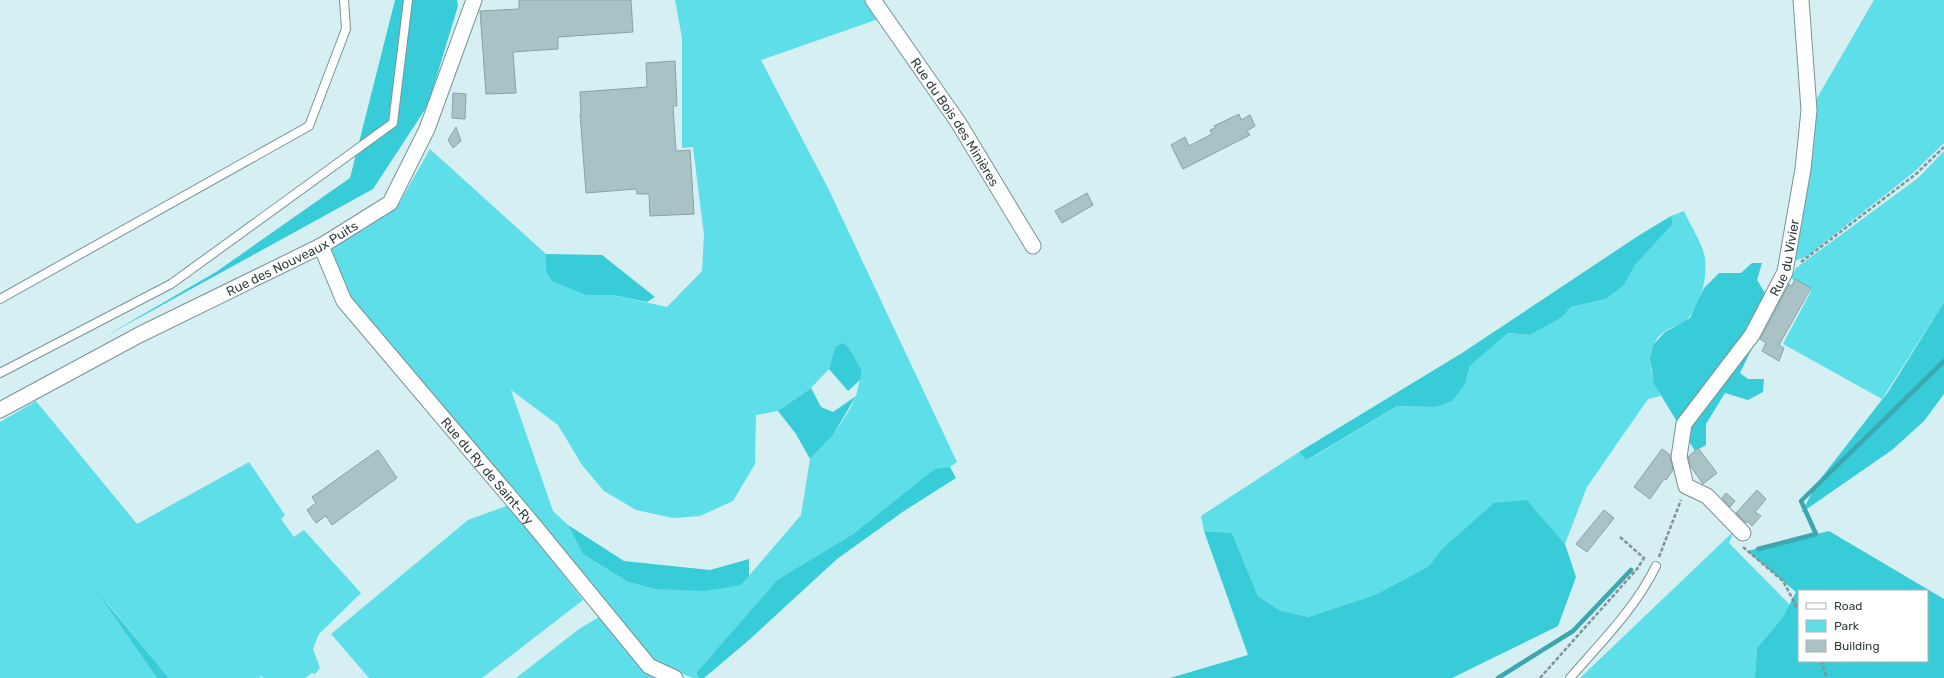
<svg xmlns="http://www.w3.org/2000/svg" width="1944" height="678" font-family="Rubik,sans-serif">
<rect width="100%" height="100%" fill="#d5eff2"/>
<path fill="#5edee8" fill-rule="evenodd" d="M 675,0 L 869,0 L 884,17 L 761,60 L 828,188 L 957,462 L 950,467 L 935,470 L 853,534 L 777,580 L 696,673 L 699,678 L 693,678 L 652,662 L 346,297 L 329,249 L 397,207 L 430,149 L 546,254 L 546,271 L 586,295 L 613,295 L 667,307 L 702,271 L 704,235 L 693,147 L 682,148 L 682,38 ZM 835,347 L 849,348 L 862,371 L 856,396 L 850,409 L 833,435 L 810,459 L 801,515 L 741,585 L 655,589 L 628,582 L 583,554 L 568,525 L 553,511 L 511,390 L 558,425 L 582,465 L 604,491 L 636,510 L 673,518 L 700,516 L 733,501 L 755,464 L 756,415 L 778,411 L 811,388 L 829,369 Z
M 1874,0 L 1944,0 L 1944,143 L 1914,172 L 1806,257 L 1794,261 L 1817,98 Z
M 1944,151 L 1944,302 L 1882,399 L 1783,344 L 1811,291 L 1791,278 L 1796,268 L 1918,178 Z
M 1684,211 C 1689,222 1704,247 1705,258 C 1707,278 1702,300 1690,316 C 1686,323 1673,326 1667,330 C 1643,344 1649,376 1661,396 L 1648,399 L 1587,487 L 1565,544 L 1527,500 L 1440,551 L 1429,566 L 1375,595 L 1308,617 L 1279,610 L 1258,596 L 1232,533 L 1204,531 L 1201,516 L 1299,452 L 1308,460 L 1397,406 L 1435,407 L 1465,384 L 1470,366 L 1508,333 L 1530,335 L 1561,318 L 1571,307 L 1606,299 L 1624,285 L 1635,265 L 1673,224 L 1671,216 Z
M 36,401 L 137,524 L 249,462 L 285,515 L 281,519 L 294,537 L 304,530 L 361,593 L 319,634 L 313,649 L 320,668 L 315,674 L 312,673 L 305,678 L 264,678 L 259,675 L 261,678 L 169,678 L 103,598 L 157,678 L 0,678 L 0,422 Z
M 509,505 L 583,600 L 482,678 L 369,678 L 331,634 L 468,520 Z
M 1734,531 L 1729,543 L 1790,605 L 1783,617 L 1757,648 L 1755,678 L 1580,678 Z
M 599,617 L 647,671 L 660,678 L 516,678 L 579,629 Z"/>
<path fill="#37ccd7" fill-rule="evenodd" d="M 395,0 L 457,0 L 458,6 L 428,105 L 373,189 L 104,337 L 216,272 L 350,178 Z
M 1671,216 L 1673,224 L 1635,265 L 1624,285 L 1606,299 L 1571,307 L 1561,318 L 1530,335 L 1508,333 L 1470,366 L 1465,384 L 1452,401 L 1435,407 L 1397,406 L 1307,460 L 1299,452 L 1462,353 L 1638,236 Z
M 546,254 L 602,255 L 655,297 L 647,302 L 613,295 L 586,295 L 552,281 L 546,271 Z
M 1752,263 L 1762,263 L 1757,280 L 1765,293 L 1757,338 L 1740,373 L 1748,379 L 1764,379 L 1763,392 L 1748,400 L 1725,393 L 1706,424 L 1706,445 L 1695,451 L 1654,384 L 1650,359 L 1653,345 L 1665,332 L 1690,318 L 1704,288 L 1719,273 L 1741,273 Z
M 1944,302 L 1944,394 L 1924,421 L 1892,450 L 1801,513 L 1818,482 L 1888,392 Z
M 843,343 L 849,348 L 862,371 L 860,380 L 848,391 L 829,369 L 835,347 Z
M 811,388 L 821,407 L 833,412 L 856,396 L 833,435 L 810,459 L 796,434 L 778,411 Z
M 950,467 L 956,478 L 904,511 L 837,559 L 749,640 L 704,678 L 699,678 L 696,673 L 777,580 L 853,534 L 935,469 Z
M 1527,500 L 1565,544 L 1576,577 L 1558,626 L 1452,678 L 1170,678 L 1248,655 L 1204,531 L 1232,533 L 1258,596 L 1279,610 L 1308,617 L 1375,595 L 1429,566 L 1440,551 L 1494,503 Z
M 568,525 L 624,561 L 710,570 L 749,559 L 749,576 L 741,585 L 704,591 L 655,589 L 628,582 L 583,554 Z
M 1829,531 L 1944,599 L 1944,678 L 1755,678 L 1757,648 L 1783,617 L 1796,592 L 1747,551 ZM 1799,591 L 1927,591 L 1927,661 L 1799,661 Z
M 99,594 L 169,678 L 157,678 Z"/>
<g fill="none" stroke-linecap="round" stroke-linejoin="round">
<path stroke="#3ca7b0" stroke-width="4.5" d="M 1758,549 L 1816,534 L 1801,501 L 1944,361
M 1498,678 L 1573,631 L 1631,570"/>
</g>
<path fill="#a9c2c5" stroke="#89a3a5" d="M 519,0 L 631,0 L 633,32 L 558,37 L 558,49 L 513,52 L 516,93 L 486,94 L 480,11 L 519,9 Z
M 675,61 L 677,106 L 673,106 L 676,151 L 690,150 L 694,214 L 650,216 L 649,194 L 637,194 L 636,189 L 586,193 L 580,114 L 581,114 L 580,92 L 647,87 L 646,63 Z
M 453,93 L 466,94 L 465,119 L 452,118 Z
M 1239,114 L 1241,120 L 1250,115 L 1255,126 L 1247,131 L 1250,135 L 1183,169 L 1171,145 L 1185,137 L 1189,146 L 1212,134 L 1210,130 L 1215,128 L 1214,126 Z
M 456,127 L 461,141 L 453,148 L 448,140 Z
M 1087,193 L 1093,205 L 1062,223 L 1055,211 Z
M 1795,279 L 1811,288 L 1779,345 L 1784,348 L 1779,361 L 1762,351 L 1766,343 L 1760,339 L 1789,284 L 1792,286 Z
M 1698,448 L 1717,473 L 1703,484 L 1691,467 L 1688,457 Z
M 1662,449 L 1670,455 L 1673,470 L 1666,480 L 1664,479 L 1650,499 L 1634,487 Z
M 378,450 L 397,478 L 332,525 L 326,516 L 316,523 L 307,510 L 316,503 L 312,497 Z
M 1757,490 L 1766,499 L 1755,512 L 1761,516 L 1752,526 L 1747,521 L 1746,523 L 1736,513 Z
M 1726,493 L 1735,501 L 1730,507 L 1722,498 Z
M 1604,510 L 1614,518 L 1587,552 L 1576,544 Z"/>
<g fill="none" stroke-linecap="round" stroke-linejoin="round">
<g stroke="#7a9395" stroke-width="10">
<path id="service" d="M 0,299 L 309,126 L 346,29 L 344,0
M 0,373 L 171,284 L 393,123 L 408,0
M 1570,678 C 1601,642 1635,609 1656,566"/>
</g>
<g stroke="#7a9395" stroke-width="17">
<g id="minor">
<path id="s1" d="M 873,0 L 958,122 L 1033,246"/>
<path id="s2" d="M 321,246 L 344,301 L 532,523 L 649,666 L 675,678"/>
<path id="s3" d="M 0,410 L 139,335 L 321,246 L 390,203 L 427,129 L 474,0"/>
<path id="s4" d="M 1743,533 L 1707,496 L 1686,486 L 1679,457 L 1684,424 L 1752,335 L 1785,272 L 1803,169 L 1809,110 L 1801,0"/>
</g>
</g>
<path stroke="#819395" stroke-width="2.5" stroke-dasharray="4 2" stroke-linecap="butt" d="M 1801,262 L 1916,174 L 1944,147
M 1620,537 L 1645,559
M 1743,547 L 1783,581 L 1799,611
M 1659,557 L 1681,500
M 1821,661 L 1827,678
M 1540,678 L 1637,569 L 1644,558"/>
<use href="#service" stroke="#fff" stroke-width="8"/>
<use href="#minor" stroke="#fff" stroke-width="15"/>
</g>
<g text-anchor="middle" stroke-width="3" stroke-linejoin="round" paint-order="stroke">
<g font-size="13" fill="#333e3f" stroke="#fff">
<text dy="5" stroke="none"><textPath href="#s1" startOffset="147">Rue du Bois des Minières</textPath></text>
<text dy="5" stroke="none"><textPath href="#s3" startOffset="329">Rue des Nouveaux Puits</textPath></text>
<text dy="5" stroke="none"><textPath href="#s4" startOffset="335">Rue du Vivier</textPath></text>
<text dy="5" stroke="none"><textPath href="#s2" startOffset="282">Rue du Ry de Saint-Ry</textPath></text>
</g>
</g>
<rect x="1798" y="590" width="130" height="72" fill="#ffffff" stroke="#adb2b2"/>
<rect x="1806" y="603" width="20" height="6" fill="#ffffff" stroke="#adb2b2"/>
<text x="1834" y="610" font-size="12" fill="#333e3f">Road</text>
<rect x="1806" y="620" width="20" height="12" fill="#5edee8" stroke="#adb2b2"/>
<text x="1834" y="630" font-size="12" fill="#333e3f">Park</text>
<rect x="1806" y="640" width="20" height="12" fill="#a9c2c5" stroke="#adb2b2"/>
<text x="1834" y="650" font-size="12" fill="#333e3f">Building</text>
</svg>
